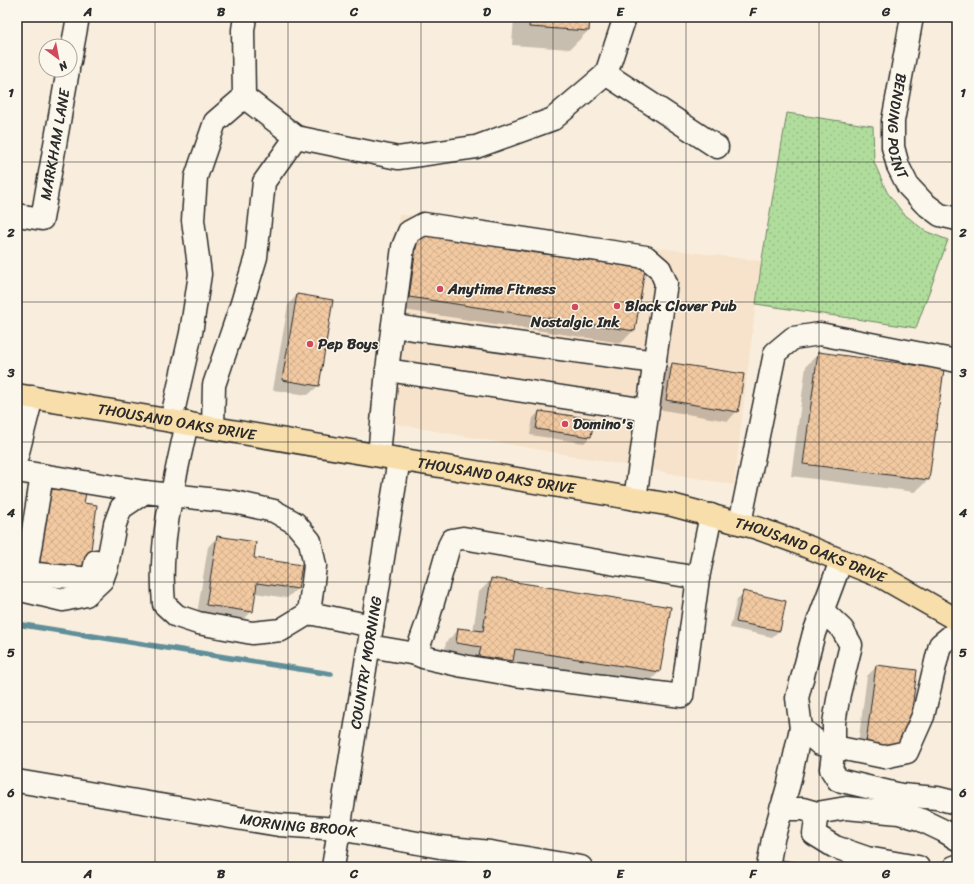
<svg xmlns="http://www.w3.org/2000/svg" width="974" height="884" font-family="Sriracha,sans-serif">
<defs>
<pattern id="grass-dots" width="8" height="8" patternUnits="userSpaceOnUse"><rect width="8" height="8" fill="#b0dd9c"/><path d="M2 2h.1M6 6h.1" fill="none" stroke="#98be87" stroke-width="1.8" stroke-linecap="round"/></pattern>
<pattern id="building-cross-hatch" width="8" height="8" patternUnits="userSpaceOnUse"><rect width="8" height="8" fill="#f2c9a1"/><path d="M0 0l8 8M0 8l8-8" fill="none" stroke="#d0ad8b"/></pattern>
</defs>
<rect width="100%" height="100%" fill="#f9eedd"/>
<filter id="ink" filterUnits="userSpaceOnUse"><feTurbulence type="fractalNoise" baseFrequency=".025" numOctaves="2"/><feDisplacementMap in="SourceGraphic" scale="8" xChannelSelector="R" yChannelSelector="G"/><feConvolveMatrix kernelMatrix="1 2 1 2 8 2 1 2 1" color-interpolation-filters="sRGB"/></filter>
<g filter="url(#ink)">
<path fill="#f7e3cb" d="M 399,214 L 761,261 L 734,485 L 369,419 Z"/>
<path fill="url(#grass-dots)" stroke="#6e8464" d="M 787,113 L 873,126 L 874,162 L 887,192 L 903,213 L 925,231 L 948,240 L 916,328 L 756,304 L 762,259 Z"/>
<path fill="#0003" d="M 514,17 L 589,17 L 588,31 L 570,49 L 512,45 Z
M 419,235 L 634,330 L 621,343 L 397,309 L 406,248 Z
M 297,295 L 318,386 L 308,395 L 273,390 L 288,305 Z
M 819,353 L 928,480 L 915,492 L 791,476 L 806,366 Z
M 673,364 L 737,411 L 728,421 L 657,409 L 663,373 Z
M 539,412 L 590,437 L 584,443 L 530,435 L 533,418 Z
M 217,537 L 252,559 L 297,589 L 287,598 L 255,593 L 252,611 L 242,621 L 197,614 L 208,547 Z
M 492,579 L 670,607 L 659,672 L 646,685 L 510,663 L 499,674 L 444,655 L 446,642 L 459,629 L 473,631 L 479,592 Z
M 744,593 L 785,602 L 779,631 L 772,637 L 730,628 L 737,599 Z
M 877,666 L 896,757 L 857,752 L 867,676 Z"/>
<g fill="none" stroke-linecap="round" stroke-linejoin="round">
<path stroke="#608e99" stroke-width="5.5" d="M 17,624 L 331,674"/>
</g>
<path fill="url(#building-cross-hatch)" stroke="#2b2b2b" d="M 530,17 L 590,17 L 589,31 L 529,27 Z
M 418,234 L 645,269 L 635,331 L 409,297 Z
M 297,294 L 333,300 L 319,386 L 282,380 Z
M 818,352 L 944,369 L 929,480 L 803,464 Z
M 672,363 L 744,374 L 738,412 L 666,400 Z
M 539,411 L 594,419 L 591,437 L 536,429 Z
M 44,488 L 86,493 L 84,503 L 97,505 L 88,572 L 34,565 Z
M 217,536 L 256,542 L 254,558 L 302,565 L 298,589 L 257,583 L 253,612 L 206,605 Z
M 491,578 L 671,607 L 660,672 L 515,649 L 513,661 L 479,656 L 481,647 L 456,643 L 458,628 L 483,631 Z
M 743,591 L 786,601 L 780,631 L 736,622 Z
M 876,665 L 917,670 L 907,748 L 866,743 Z
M 781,860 L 825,867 L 779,867 Z"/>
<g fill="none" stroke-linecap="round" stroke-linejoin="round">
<g stroke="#2b2b2b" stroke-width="25">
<g id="minor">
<path id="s1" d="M 912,17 L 893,121 L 893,147 L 898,166 L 908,186 L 924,203 L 940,215 L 957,219"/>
<path d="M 70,61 L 78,17"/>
<path d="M 606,74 L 717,147"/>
<path d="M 244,97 L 296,137 L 398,158 L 476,147 L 553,119 L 606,74 L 625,17"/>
<path id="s2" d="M 17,215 L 42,219 L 68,70"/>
<path d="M 393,326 L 655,362"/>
<path d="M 387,370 L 647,410"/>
<path d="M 171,421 L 191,333 L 200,274 L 193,220 L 196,177 L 215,122 L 244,97 L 243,30 L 245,17"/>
<path d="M 187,423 C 174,483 158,543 164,604 L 177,616 L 198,623 L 252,633 L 281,630 L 309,613 L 372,626"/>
<path d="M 213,428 L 214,385 L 242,303 L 256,257 L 264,182 L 296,137"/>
<path d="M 379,455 L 387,370 L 403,247 L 409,232 L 424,224 L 646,257 L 660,269 L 666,283 L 635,499"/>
<path d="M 17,456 L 32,397"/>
<path d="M 17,471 L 145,492"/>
<path d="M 42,475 L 26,573 L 92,579 L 96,561"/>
<path d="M 740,523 L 775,353 L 793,338 L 820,334 L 957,361"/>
<path d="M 841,561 L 814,633 L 797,698 L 801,728 L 820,744 L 884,757 L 907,752 L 923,716 L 940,645 L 957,631"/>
<path d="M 17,589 L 63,600 L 86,595 L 102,580 L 107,566 L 115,524 L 121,508 L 145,492 L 234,502 L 274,511 L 295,523 L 310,541 L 315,566 L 309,613"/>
<path d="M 823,611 L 842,629 L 851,645 L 839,694 L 834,723 L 834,747 L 831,769 L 838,780 L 901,795 L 937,798 L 957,803"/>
<path d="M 369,646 L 416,654 L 427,623 L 449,546 L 452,540 L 463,538 L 698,578 L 711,515"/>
<path d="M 416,654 L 423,657 L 463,666 L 515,675 L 682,696 L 698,578"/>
<path id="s3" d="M 17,781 L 279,825 L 339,829 L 440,847 L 490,852 L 581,867"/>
<path d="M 781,809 L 803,809 L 817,813 L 846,808 L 899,813 L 919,819 L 944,831 L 957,839"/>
<path d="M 817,813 L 814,834 L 835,847 L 867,858 L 918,867"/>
<path id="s4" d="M 333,867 L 399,459"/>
<path d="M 768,867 L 773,839 L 789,783 L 801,728"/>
<path d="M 954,867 L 957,866"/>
</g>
</g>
<g stroke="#2b2b2b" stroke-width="25">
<g id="major">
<path id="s5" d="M 17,395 L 672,505 L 757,528 L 796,542 L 882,577 L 957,620"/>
</g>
</g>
<use href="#minor" stroke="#fbf7ec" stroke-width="22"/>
<use href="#major" stroke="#f8deab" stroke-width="22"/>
</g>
</g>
<path fill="none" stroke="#2b2b2b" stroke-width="1" stroke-opacity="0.55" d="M 155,17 L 155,867M 288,17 L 288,867M 421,17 L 421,867M 553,17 L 553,867M 686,17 L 686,867M 819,17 L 819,867M 17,162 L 957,162M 17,302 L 957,302M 17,442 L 957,442M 17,582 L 957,582M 17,722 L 957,722"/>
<g fill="#d1495b" stroke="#fbf7ec" stroke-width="1.5">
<circle cx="440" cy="289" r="4"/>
<circle cx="617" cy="306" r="4"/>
<circle cx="575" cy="307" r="4"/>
<circle cx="310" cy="344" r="4"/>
<circle cx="565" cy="424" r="4"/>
</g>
<g text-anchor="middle" stroke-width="3" stroke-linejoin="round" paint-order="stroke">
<g font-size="15" fill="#2b2b2b" stroke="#fbf7ec">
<text dy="5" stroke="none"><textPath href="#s1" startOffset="111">BENDING POINT</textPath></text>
<text dy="5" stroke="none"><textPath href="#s2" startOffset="101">MARKHAM LANE</textPath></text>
<text dy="5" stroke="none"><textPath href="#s5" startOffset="162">THOUSAND OAKS DRIVE</textPath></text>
<text dy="5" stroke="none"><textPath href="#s5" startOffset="486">THOUSAND OAKS DRIVE</textPath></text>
<text dy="5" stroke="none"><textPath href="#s5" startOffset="810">THOUSAND OAKS DRIVE</textPath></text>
<text dy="5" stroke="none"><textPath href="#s4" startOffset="207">COUNTRY MORNING</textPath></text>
<text dy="5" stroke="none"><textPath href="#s3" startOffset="285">MORNING BROOK</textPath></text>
</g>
<g font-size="15" font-weight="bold" fill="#2b2b2b" stroke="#fbf7ec" text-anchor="start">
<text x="448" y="294">Anytime Fitness</text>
<text x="625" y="311">Black Clover Pub</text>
<text x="575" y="327" text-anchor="middle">Nostalgic Ink</text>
<text x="318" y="349">Pep Boys</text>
<text x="573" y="429">Domino's</text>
</g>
</g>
<rect width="974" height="884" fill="none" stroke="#fbf7ec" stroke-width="44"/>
<g transform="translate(58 58) rotate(148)"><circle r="19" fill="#fbf7ec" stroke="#a8a59f"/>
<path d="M0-3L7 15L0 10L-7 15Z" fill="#d1495b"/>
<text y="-6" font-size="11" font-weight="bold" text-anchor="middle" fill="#2b2b2b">N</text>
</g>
<rect x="22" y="22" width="930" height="840" fill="none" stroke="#2b2b2b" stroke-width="1.5"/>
<g font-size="13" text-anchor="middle" font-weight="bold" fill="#2b2b2b">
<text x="88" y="16">A</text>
<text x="221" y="16">B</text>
<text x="354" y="16">C</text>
<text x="487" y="16">D</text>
<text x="620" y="16">E</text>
<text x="753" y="16">F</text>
<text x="886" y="16">G</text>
<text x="11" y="97">1</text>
<text x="963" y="97">1</text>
<text x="11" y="237">2</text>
<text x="963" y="237">2</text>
<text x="11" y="377">3</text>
<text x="963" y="377">3</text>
<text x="11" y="517">4</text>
<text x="963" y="517">4</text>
<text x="11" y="657">5</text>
<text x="963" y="657">5</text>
<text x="11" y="797">6</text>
<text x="963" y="797">6</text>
<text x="88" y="878">A</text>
<text x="221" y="878">B</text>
<text x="354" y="878">C</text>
<text x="487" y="878">D</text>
<text x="620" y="878">E</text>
<text x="753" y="878">F</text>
<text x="886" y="878">G</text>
</g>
</svg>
